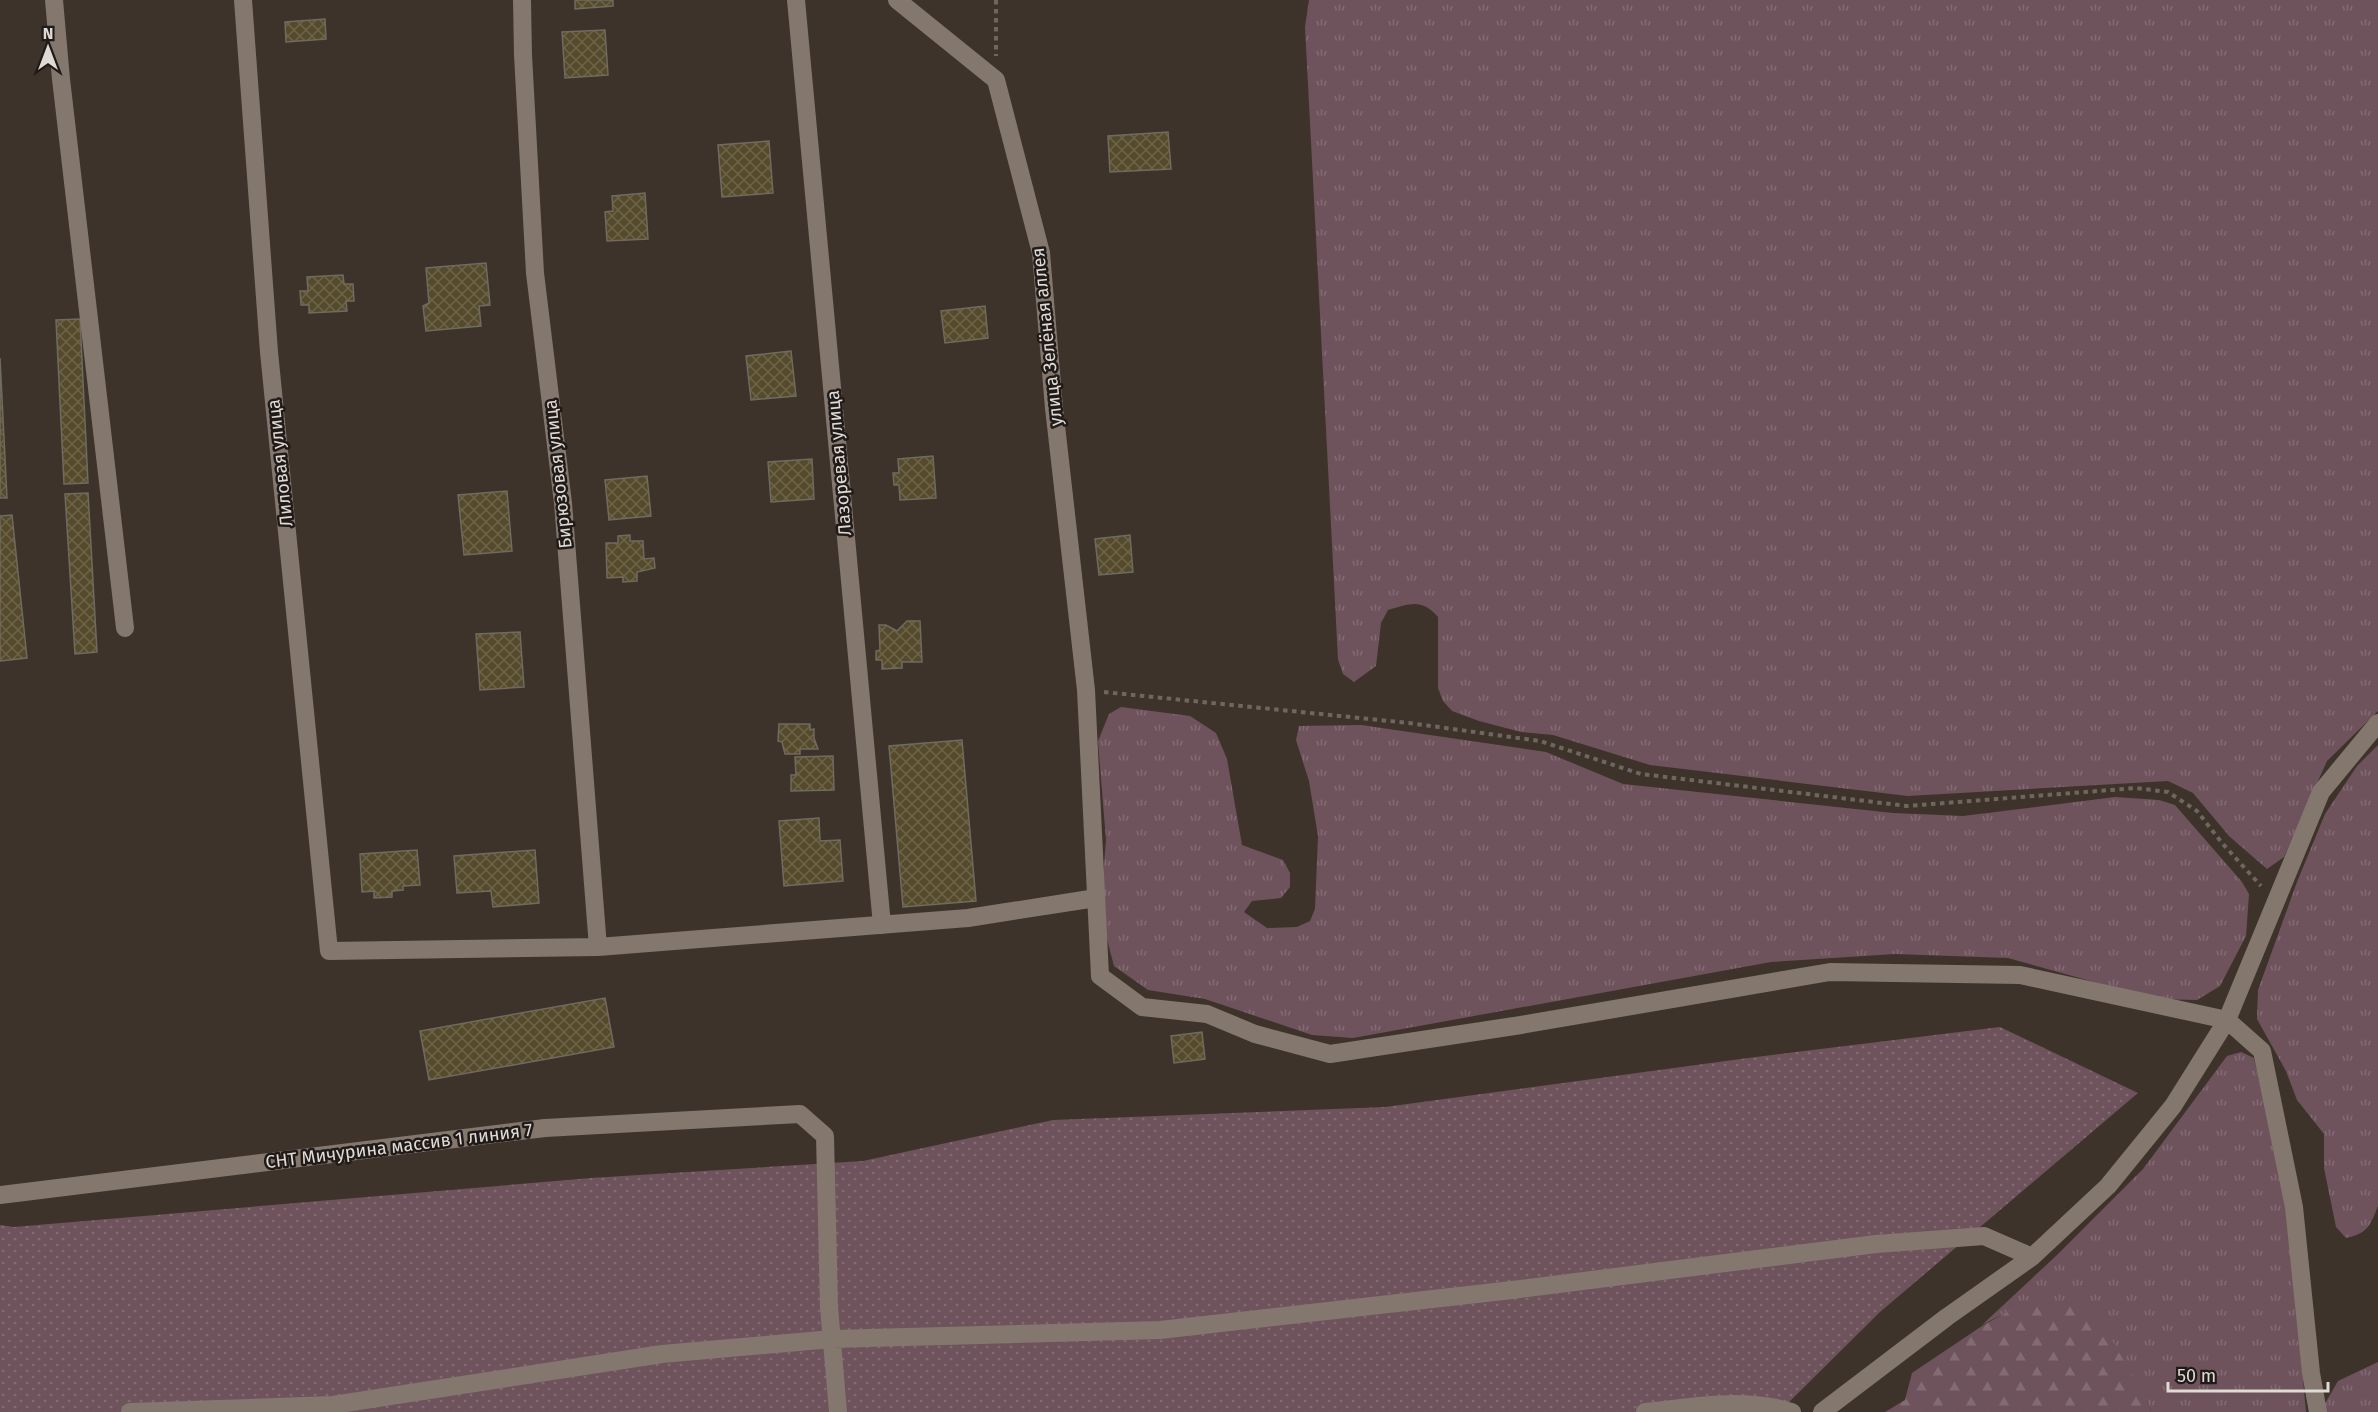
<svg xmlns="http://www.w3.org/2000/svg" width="2378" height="1412" font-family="'Fira Sans',sans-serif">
<defs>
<pattern id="grass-tufts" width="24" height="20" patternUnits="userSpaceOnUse" patternTransform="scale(1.5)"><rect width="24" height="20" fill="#6e535d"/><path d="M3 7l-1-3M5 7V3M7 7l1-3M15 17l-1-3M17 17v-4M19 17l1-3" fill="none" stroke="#826b73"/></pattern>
<pattern id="forest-firs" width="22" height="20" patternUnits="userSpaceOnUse" patternTransform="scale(1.5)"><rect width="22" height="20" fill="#6e535d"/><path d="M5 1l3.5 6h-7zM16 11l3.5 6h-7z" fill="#826b73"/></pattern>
<pattern id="garden-dots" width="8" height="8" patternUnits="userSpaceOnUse" patternTransform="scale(1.5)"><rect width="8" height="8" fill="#6e535d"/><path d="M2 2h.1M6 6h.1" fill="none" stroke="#826b73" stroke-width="1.8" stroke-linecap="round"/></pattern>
<pattern id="building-cross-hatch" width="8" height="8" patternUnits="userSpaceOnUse" patternTransform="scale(1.5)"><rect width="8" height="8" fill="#554b2c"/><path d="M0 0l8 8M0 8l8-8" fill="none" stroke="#6d644a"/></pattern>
</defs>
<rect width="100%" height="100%" fill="#3d332b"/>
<path fill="url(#grass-tufts)" d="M 1309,0 L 2378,0 L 2378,711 L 2327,761 L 2284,857 L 2267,869 L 2229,836 L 2193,793 L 2168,781 L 1908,796 L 1650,765 L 1553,735 L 1521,732 L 1479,721 L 1452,711 L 1443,701 L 1438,688 L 1438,617 C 1421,598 1410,604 1388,610 L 1381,623 L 1376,666 L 1354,682 L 1343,674 L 1338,659 L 1305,27 Z
M 1121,707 L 1190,716 L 1216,733 L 1227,759 L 1242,845 L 1283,860 L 1290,873 L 1290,887 L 1281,898 L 1252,901 L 1244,912 L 1267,928 L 1297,927 L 1310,921 L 1315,909 L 1318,836 L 1309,781 L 1296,740 L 1299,726 L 1361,725 L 1546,752 L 1623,784 L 1893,813 L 1963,816 L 2115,797 L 2159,800 L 2175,805 L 2242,882 L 2249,894 L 2246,936 L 2220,986 L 2197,1000 L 2155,999 L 2008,958 L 1895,954 L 1771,962 L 1353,1038 L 1312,1035 L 1205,999 L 1148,990 L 1114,966 L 1100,912 L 1106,840 L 1098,741 L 1109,714 Z
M 2378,745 L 2378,1206 C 2370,1226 2368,1233 2346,1238 L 2336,1227 L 2324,1168 L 2324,1134 L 2297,1100 L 2286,1071 L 2257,1019 L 2258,990 L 2297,882 L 2325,814 L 2357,766 Z
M 2241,1052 L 2254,1058 L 2286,1200 L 2306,1412 L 2151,1412 L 2147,1401 L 2007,1312 L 1982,1325 L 2057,1255 L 2143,1169 L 2227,1056 Z
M 2378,1362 L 2378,1412 L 2325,1412 L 2323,1407 L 2338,1381 Z"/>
<path fill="url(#forest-firs)" d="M 2066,1300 L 2101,1321 L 2147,1401 L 2151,1412 L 1885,1412 L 1905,1400 L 1912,1373 L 1982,1326 L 2007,1312 Z"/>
<path fill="url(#garden-dots)" d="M 2000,1027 L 2138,1093 L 1880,1312 L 1779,1412 L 0,1412 L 0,1225 L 14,1227 L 591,1178 L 863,1161 L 1053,1120 L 1385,1107 L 1748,1058 Z"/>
<path fill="url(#building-cross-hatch)" stroke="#6f6b5f" stroke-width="1.5" d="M 575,0 L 613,0 L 613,6 L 575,9 Z
M 325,19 L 326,39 L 286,42 L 285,22 Z
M 605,30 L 608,75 L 565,78 L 562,32 Z
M 1168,132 L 1171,169 L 1110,172 L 1108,136 Z
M 769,141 L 773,193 L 722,197 L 718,145 Z
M 645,193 L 648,239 L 607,241 L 605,212 L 613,211 L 612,196 Z
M 486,263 L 490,305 L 479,306 L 481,326 L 426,331 L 423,306 L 429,303 L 426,268 Z
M 343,275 L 344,284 L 353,284 L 354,301 L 346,301 L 347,311 L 309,313 L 309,305 L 301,305 L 300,291 L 308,291 L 307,277 Z
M 985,306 L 988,338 L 945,343 L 941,311 Z
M 80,319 L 88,483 L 64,484 L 56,320 Z
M 791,351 L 796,396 L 751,400 L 746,356 Z
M 0,358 L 7,498 L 0,498 Z
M 933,456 L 936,498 L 900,500 L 899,485 L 894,485 L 893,473 L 899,473 L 898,459 Z
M 812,459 L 814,499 L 771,502 L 768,462 Z
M 647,476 L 651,516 L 609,520 L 605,480 Z
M 507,491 L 512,551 L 464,555 L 458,495 Z
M 88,493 L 97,652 L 75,654 L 65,494 Z
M 12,515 L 27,658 L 0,661 L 0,516 Z
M 630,535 L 630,541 L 643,541 L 644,559 L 654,558 L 655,568 L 637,572 L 637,581 L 623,582 L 623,577 L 607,578 L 606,543 L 618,543 L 618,536 Z
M 1130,535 L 1133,572 L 1099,575 L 1095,539 Z
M 907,621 L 920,621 L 922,662 L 902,662 L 902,668 L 882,669 L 882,660 L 876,660 L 876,651 L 880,650 L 879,625 L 886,625 L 897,631 Z
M 520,632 L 524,687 L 480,690 L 476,634 Z
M 779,724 L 810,724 L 810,730 L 814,729 L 814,738 L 818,749 L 800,749 L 800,754 L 785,754 L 782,742 L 778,741 Z
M 962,740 L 976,901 L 903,907 L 889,746 Z
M 833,756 L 834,790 L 791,791 L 791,775 L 796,775 L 795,757 Z
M 819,818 L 820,841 L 840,840 L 843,881 L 784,886 L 779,821 Z
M 417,850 L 420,885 L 403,886 L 403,890 L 392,891 L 392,897 L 374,898 L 374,891 L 362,892 L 360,854 Z
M 535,850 L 539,903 L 493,907 L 491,891 L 457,893 L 454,856 Z
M 605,998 L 614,1047 L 429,1080 L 420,1031 Z
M 1202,1032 L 1205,1059 L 1174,1063 L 1171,1036 Z"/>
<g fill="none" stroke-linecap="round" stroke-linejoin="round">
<path stroke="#6f665f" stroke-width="4" stroke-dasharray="4.5 4.5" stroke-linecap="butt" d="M 996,0 L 996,56
M 1104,692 L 1409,723 L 1540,741 L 1641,774 L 1907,806 L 2136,788 L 2168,792 L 2197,811 L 2222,843 L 2261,886"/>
<path stroke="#83776e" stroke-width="18" d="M 54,0 L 61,79 L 125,628
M 243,0 L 269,352 L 329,951 L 598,947 L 968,918 L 1096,898
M 522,0 L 523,55 L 535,273 L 563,503 L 598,947
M 796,0 L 882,925
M 897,0 L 996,80 L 1041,253 L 1054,408 L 1086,690 L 1100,976 L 1142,1007 L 1207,1014 L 1255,1034 L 1330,1054 L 1521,1025 L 1830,972 L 2020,975 L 2227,1020 L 2262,1051 L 2294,1207 L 2311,1373 L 2318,1412
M 0,1195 L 545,1128 L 800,1114 L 825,1136 L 829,1307 L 838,1412
M 130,1412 L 333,1405 L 662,1354 L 832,1339 L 1160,1330 L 1512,1290 L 1876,1244 L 1984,1236 L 2032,1257
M 1645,1412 C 1695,1407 1743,1397 1792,1412
M 1822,1412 L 1947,1317 L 2032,1257 L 2108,1186 L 2173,1106 L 2227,1020 L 2321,792 L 2378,723"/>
</g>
<g text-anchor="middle" stroke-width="5" stroke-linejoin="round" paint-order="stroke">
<g font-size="18" fill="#e0dad5" stroke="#201b18">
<text transform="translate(1047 337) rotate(-96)" y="6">улица Зелёная аллея</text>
<text transform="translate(280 463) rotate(-96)" y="6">Лиловая улица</text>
<text transform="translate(839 463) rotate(-95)" y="6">Лазоревая улица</text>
<text transform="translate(558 474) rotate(-96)" y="6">Бирюзовая улица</text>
<text transform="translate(399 1146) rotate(-7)" y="6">СНТ Мичурина массив 1 линия 7</text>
</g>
</g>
<g transform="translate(48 48)" stroke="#201b18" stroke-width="4.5" paint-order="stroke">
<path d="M0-4.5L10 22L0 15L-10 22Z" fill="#e0dad5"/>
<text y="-9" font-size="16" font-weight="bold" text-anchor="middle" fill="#e0dad5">N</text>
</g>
<path d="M2168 1382v9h160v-9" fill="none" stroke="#e0dad5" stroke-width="3"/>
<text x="2177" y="1382" font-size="18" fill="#e0dad5" stroke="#201b18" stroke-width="4.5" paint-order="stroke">50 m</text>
</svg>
